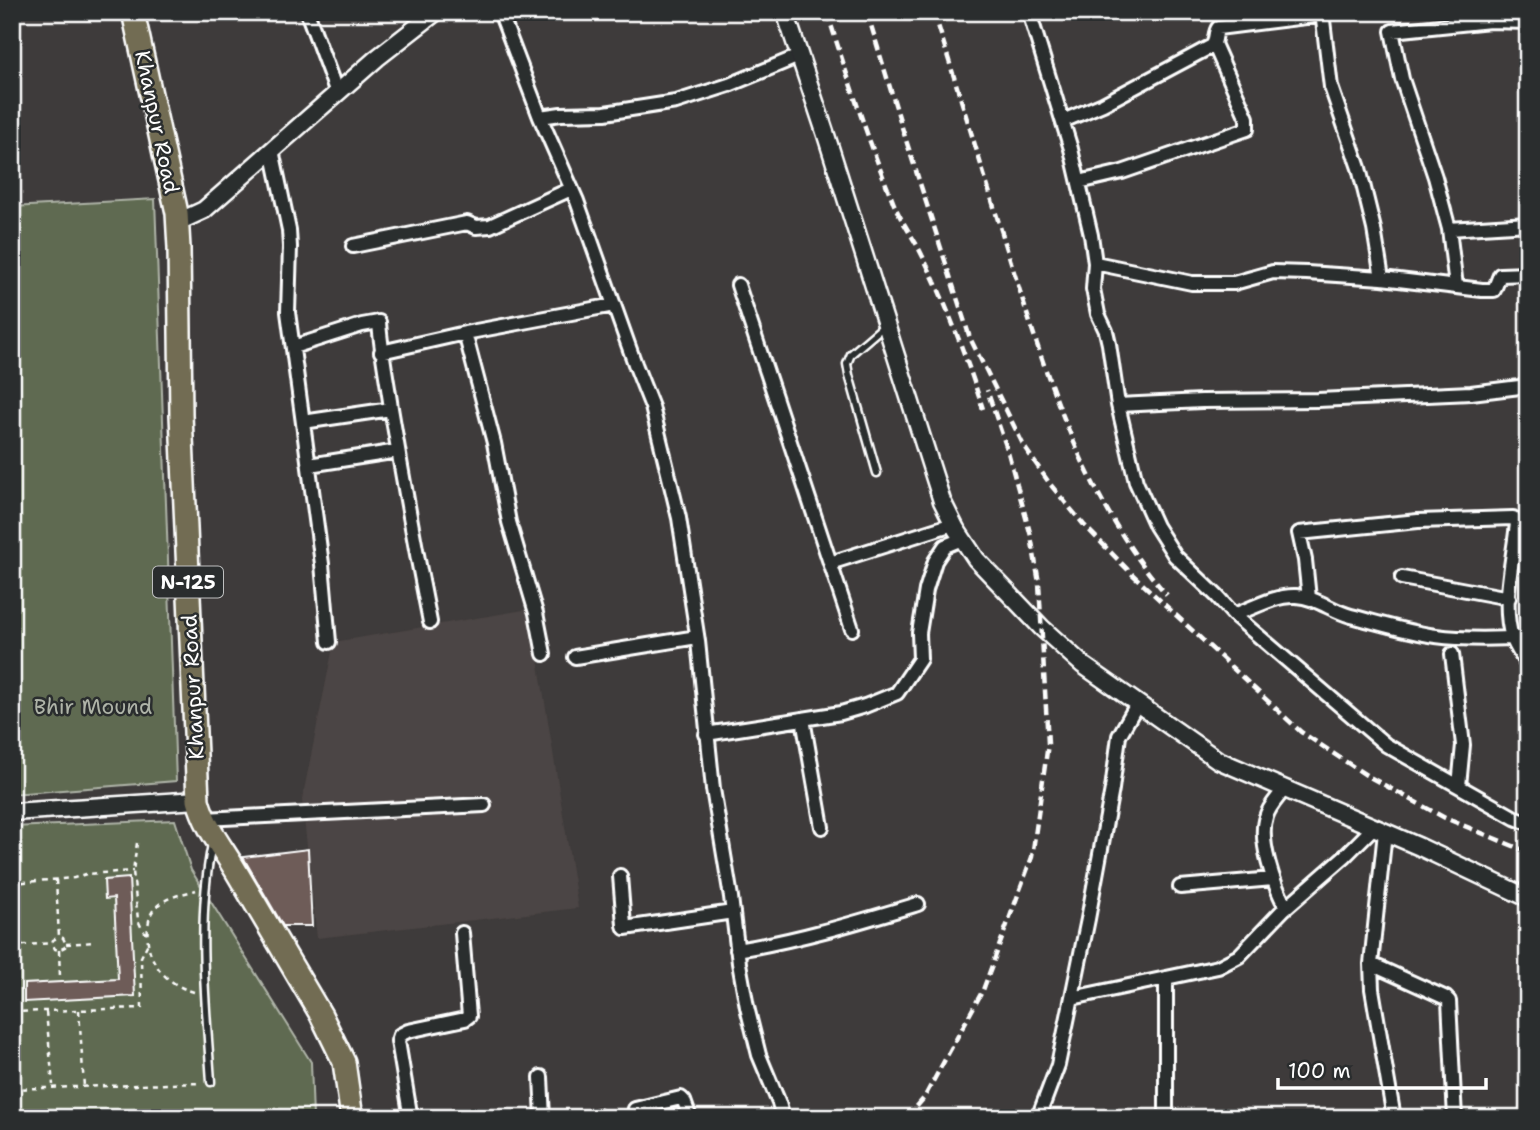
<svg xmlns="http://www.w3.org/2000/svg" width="1540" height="1130" font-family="'Shantell Sans',sans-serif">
<rect width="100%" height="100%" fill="#3e3b3b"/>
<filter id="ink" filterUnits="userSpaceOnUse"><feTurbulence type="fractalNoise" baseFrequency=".0143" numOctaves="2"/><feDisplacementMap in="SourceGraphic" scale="14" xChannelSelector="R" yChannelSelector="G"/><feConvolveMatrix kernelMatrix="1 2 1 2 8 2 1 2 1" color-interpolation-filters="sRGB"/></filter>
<g filter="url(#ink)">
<path fill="#4c4544" d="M 530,609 L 578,908 L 317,938 L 302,800 L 334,642 Z"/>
<path fill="#5f6a51" stroke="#afb4a8" stroke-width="2" d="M 155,199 L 176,781 L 12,794 L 12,207 Z
M 175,820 L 191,870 L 311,1062 L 313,1118 L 12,1118 L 12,827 Z"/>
<path fill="#6e5b58" stroke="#fff" stroke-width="2" d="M 308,849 L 312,926 L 283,926 L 243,857 Z
M 129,878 L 135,996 L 24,1002 L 24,984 L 118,979 L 114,898 L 105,899 L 104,880 Z"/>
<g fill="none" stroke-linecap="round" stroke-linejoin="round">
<g stroke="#fff" stroke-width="11">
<path id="lane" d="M 877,473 L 849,375 L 847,364 L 851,354 L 886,324
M 211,1082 C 206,1004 196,922 212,844"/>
</g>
<g stroke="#fff" stroke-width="18">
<path id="street" d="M 307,12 L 337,93
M 500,12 L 540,117 L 577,201 L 635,364 L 652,407 L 679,518 L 698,641 L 713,789 L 731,897 L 739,963 L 747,1007 L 759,1055 L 779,1103 L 783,1118
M 1029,12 L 1071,149 L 1091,235 L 1095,263 L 1093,289 L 1098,314 L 1106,331 L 1109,344 L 1118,405 L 1136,482 L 1156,526 L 1175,556 L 1217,596 L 1234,615 L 1386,745 L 1515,818 L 1528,823
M 1322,12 L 1331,87 L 1359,168 L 1374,229 L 1382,278
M 540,117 L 561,114 L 605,113 L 676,102 L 729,85 L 799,56
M 1063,121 L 1103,104 L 1212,46 C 1217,40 1214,34 1218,28 L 1322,15
M 272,150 L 289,230 L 290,247 L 288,312 L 322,564 L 329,642
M 1079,182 L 1122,172 L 1247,129 L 1247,118 L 1214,44
M 1449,229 L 1528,224
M 353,246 L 467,223 L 476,227 L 490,226 L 571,189
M 1095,263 L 1192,283 L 1234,283 L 1273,272 L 1307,273 L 1382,278 L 1482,290 L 1494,290 L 1500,275 L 1528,274
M 738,285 L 852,629
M 1456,286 L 1449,229 L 1435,177 L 1402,79 L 1392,31 L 1490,21 L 1528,22
M 465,333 L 494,443 L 509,522 L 536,613 L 544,654
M 293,347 L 362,325 L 379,322 C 381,351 387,379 391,408 C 403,480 416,551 430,622
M 381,352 L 465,333 L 614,305
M 1118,405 L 1202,401 L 1318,400 L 1471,393 L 1528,386
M 303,422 L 391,409
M 309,465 L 398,451
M 830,563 L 953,524
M 1402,578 L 1509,598
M 1309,598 L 1305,560 L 1299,533 L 1418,521 L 1513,518 L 1517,523 C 1514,557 1501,603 1512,637 C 1515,647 1523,657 1528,666
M 1234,615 C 1253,608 1275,595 1296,596 C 1316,597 1332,611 1351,616 C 1379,623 1407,632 1436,636 C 1466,640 1498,639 1528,637
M 1452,654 L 1463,745 L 1459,786
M 575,657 L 697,637
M 803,719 L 822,827
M 706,734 L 841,713 L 865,706 L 897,693 L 920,659 L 919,633 L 926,590 L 935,561 L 945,546 L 962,539
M 1284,789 C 1278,798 1269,806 1266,817 C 1258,840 1274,886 1286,907
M 204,819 L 484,805
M 1385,832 L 1371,964 L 1372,989 L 1394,1118
M 620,876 L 624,925 L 625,928 L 733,912
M 1180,887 L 1273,879
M 737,950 C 799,940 858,922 918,904
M 1371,964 L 1446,998 L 1449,1001 L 1455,1118
M 1072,998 L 1218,967 L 1239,956 L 1283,910 L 1345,856 L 1374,827
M 541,1077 L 543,1118
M 635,1109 L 681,1098 L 684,1101 L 690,1118
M 598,1116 L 598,1118
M 414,1118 L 410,1113 L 398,1041 L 400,1035 L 408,1031 L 465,1019 L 469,1016 L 462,933
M 1038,1118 L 1058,1065 L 1088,919 L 1112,789 L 1119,736 L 1137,704
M 1166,1118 L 1166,978"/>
</g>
<g stroke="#fff" stroke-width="21">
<path id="secondary" d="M 785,12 L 826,135 L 942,501 L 956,529 L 976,559 L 1042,628 L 1083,665 L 1218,760 L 1420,847 L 1528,898
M 178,222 L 204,210 L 377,58 L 436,12
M 12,812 L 198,800"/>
</g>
<g stroke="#fff" stroke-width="26">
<path id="highway" d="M 133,12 L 177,213 L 179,248 L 181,415 L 198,800 C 205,827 222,847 236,871 C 264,919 293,967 321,1015 L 344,1062 L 352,1118"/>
</g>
<path stroke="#fff" stroke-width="2.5" stroke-dasharray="5 5" stroke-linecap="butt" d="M 137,843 L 133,871 L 138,920 L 142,929 L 147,934
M 56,880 L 59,937 L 63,938 L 66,944 L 65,947 L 59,950 L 55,949 L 52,943 L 53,940 L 59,937
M 12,883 L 74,878 L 86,874 L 133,871
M 66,944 L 95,942
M 12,946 L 52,943
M 59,950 L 60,977
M 194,992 C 164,984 144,958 148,927 C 149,919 150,913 156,907 C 166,897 183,894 196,890
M 79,1010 L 84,1087
M 12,1012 L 142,1008 L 141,957 L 148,943
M 46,1012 L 53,1085
M 12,1089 L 201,1083"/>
<use href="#lane" stroke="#2a2d2e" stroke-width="6"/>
<use href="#street" stroke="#2a2d2e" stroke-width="12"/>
<use href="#secondary" stroke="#2a2d2e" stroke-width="16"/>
<use href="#highway" stroke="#726c52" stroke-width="21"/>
<path stroke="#fff" stroke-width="4.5" stroke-dasharray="10 5" stroke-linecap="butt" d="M 827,12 C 847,75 867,138 892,199 C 899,219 913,236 922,255 C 947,304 966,357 983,409
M 867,12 L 905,137 L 970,338 L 1025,448 L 1050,484 L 1084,525 L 1132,574 L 1301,732 L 1366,775 L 1445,818 L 1528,852
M 934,12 C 958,90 982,168 1006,246 C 1043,366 1082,499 1167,595
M 907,1118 L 924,1098 L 983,990 L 1032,857 L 1048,744 L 1039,583 L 1031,536 L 1007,449 L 987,390"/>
</g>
</g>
<g text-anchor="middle" stroke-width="5" stroke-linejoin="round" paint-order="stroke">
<rect fill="#2a2d2e" stroke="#bfc0c0" stroke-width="2" x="153" y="566.5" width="70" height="31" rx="5"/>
<g font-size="19" font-weight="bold" fill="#fff">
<text x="188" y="589">N-125</text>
</g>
<g font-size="21" fill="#fff" stroke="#2a2d2e">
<text transform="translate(157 122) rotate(78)" y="7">Khanpur Road</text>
<text transform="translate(193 687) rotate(-93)" y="7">Khanpur Road</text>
</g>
<g font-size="21" fill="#afb4a8" stroke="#2a2d2e">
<text x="93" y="714">Bhir Mound</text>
</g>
</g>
<rect width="1540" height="1130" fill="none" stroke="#2a2d2e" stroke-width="42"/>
<rect x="21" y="21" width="1498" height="1088" fill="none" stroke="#fff" stroke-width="2.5" filter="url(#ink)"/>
<path d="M1278 1078v10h208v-10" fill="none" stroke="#ffffff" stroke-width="3.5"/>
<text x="1288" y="1078" font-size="21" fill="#ffffff" stroke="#2a2d2e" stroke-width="5" paint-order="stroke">100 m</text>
</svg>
